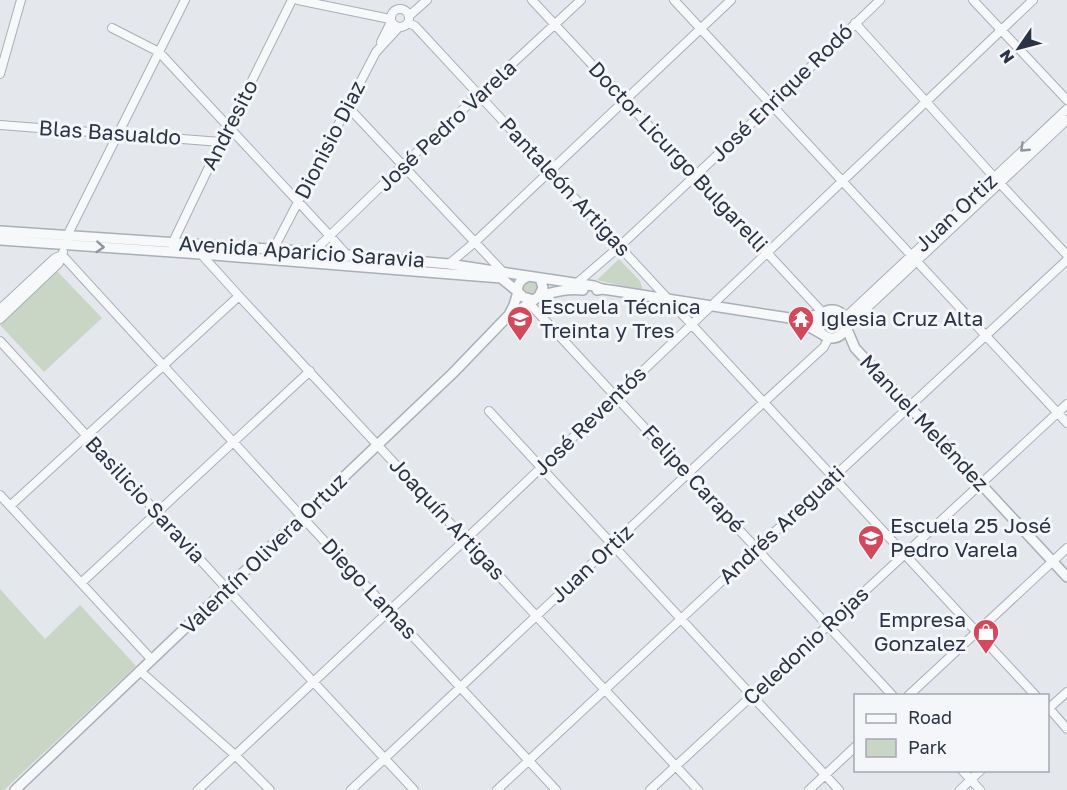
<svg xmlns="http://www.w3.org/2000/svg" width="1067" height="790" font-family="'Golos Text',sans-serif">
<rect width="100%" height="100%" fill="#e4e7ec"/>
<path fill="#c9d6c5" d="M 619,259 L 640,281 L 643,291 L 597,280 Z
M 57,271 L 102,318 L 44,372 L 0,325 Z
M 526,281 L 536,281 L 540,283 L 540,290 L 530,296 L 520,291 L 522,283 Z
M 0,589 L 45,639 L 80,605 L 136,666 L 4,790 L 0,790 Z"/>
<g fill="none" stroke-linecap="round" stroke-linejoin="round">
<g stroke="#a9aeb7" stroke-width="10">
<path id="minor" d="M 298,0 L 390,19
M 532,0 L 823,313
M 674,0 L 1067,423
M 973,0 L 1067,100
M391 18a9 9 0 1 1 18 0a9 9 0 1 1-18 0Z
M 409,16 L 427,0
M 408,23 L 415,26 L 1036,696
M 855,23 L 994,177 L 1067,255
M 112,28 L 159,52 L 330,236 L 347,255 L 347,257
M 381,42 L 391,22
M 0,74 L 21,0
M 348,107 L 502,271
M 0,125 L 221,142
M 67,241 L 67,236 L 185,0
M 173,247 L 173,242 L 221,142 L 229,127 L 292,0
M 201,251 L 201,254 L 239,296 L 698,790
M 272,252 L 376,52 L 399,27
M 313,252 L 403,165 L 581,0
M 62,255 L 302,517 L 556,790
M 449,264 L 475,242 L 731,0
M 577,283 L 620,246 L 772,104 L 880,0
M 529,303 L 893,696
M 0,309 L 55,258 L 62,255
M 844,317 L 849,314 L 1067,109
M 0,319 L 59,263 L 63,252
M 846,326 L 852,322 L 1067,120
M 0,341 L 227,589 L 414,790
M 489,411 L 839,790
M 0,495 L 152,660
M 10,506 L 239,296
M 81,583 L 310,371
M 140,671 L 235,755 L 270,790
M 908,696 L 1067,548
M 1048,707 L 1067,729
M 1048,709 L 1067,692
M 962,770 L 980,790
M 198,790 L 466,539 L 1033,0
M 351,790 L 764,402 L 824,347 L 829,337
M 497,790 L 1067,260
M 650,790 L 1067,404
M 809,790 L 856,746
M 960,790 L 981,770"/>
</g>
<g stroke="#a9aeb7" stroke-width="12">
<path id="tertiary" d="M 0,231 L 313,252 L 449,264 L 594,286 L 602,289
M 0,240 L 201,254 L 501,278 L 517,291
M 528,276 C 521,280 518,282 517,291 L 523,297 L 534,300 L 539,296 L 543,288 L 540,278
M 597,290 L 602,289 L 616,291 L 796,319 L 823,314
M 539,296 C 554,292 568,288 583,290
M818 324a14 14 0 1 1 28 0a14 14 0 1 1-28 0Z
M 509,315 L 513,314 L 534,300
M 796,319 L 822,334
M 846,327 L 855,348 L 1067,577
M 15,790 L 453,373 L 509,315 L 514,305 L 518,292"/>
</g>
<use href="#minor" stroke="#f7f8fa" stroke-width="8"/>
<use href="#tertiary" stroke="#f7f8fa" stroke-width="9"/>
</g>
<defs><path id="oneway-chevron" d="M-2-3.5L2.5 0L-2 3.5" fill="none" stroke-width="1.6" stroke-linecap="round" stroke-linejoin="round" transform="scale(1.5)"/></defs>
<g stroke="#9196a0">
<use href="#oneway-chevron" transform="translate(1024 148) rotate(137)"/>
<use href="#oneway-chevron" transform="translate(100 247) rotate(4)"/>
</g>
<defs>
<g id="school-pin" transform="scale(1.35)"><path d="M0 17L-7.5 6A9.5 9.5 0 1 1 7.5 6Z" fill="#d1495b" stroke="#f4f6f9"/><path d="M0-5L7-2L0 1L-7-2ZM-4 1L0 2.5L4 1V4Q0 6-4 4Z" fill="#fff"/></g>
<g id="temple-pin" transform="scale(1.35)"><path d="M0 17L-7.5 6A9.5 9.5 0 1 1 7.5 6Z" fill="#d1495b" stroke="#f4f6f9"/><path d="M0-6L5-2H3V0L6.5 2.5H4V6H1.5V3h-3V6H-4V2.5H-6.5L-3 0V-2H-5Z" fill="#fff"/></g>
<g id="shop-pin" transform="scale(1.35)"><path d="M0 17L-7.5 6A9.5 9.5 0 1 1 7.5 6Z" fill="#d1495b" stroke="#f4f6f9"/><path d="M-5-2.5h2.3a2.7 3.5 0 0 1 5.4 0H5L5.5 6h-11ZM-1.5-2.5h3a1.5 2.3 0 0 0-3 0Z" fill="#fff"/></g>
</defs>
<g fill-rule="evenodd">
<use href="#school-pin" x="520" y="319"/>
<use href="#temple-pin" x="801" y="319"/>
<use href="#school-pin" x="871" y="538"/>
<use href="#shop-pin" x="986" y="632"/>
</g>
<g text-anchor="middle" stroke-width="6" stroke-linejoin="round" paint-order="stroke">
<g font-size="21" fill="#2b3445" stroke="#f4f6f9">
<text transform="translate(782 93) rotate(-44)" y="7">José Enrique Rodó</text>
<text transform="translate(230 125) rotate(-63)" y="7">Andresito</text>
<text transform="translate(447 126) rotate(-43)" y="7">José Pedro Varela</text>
<text transform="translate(110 133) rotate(4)" y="7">Blas Basualdo</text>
<text transform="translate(330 140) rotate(-63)" y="7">Dionisio Diaz</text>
<text transform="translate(678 157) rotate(47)" y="7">Doctor Licurgo Bulgarelli</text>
<text transform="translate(565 187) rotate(47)" y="7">Pantaleón Artigas</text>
<text transform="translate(956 213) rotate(-43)" y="7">Juan Ortiz</text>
<text transform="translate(302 252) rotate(4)" y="7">Avenida Aparicio Saravia</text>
<text transform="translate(590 421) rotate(-44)" y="7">José Reventós</text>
<text transform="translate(924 423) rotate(47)" y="7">Manuel Meléndez</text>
<text transform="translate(693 479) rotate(47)" y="7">Felipe Carapé</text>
<text transform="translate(145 500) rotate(47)" y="7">Basilicio Saravia</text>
<text transform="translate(447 519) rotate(47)" y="7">Joaquín Artigas</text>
<text transform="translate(782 525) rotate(-43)" y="7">Andrés Areguati</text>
<text transform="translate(264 554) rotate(-44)" y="7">Valentín Olivera Ortuz</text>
<text transform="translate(592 564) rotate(-43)" y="7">Juan Ortiz</text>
<text transform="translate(369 589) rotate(47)" y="7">Diego Lamas</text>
<text transform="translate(806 646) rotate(-43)" y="7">Celedonio Rojas</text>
</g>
<g font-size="21" fill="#2b3445" stroke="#f4f6f9" text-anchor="start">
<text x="540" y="314">Escuela Técnica<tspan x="540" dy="24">Treinta y Tres</tspan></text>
<text x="820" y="326">Iglesia Cruz Alta</text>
<text x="890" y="533">Escuela 25 José<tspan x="890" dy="24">Pedro Varela</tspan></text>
<text x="966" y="627" text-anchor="end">Empresa<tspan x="966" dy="24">Gonzalez</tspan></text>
</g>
</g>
<rect x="854" y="694" width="195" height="78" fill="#f4f6f9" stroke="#a4a8b1" stroke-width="1.5"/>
<rect x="866" y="714" width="30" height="9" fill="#f7f8fa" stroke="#a4a8b1" stroke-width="1.5"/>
<text x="908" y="724" font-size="18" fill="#2b3445">Road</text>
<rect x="866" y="739" width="30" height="18" fill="#c9d6c5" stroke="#a4a8b1" stroke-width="1.5"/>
<text x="908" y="754" font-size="18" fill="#2b3445">Park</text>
<g transform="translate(1019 48) rotate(235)" stroke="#f4f6f9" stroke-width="4.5" paint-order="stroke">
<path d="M0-4.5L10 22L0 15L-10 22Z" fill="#2b3445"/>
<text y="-9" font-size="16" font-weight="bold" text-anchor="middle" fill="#2b3445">N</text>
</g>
</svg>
